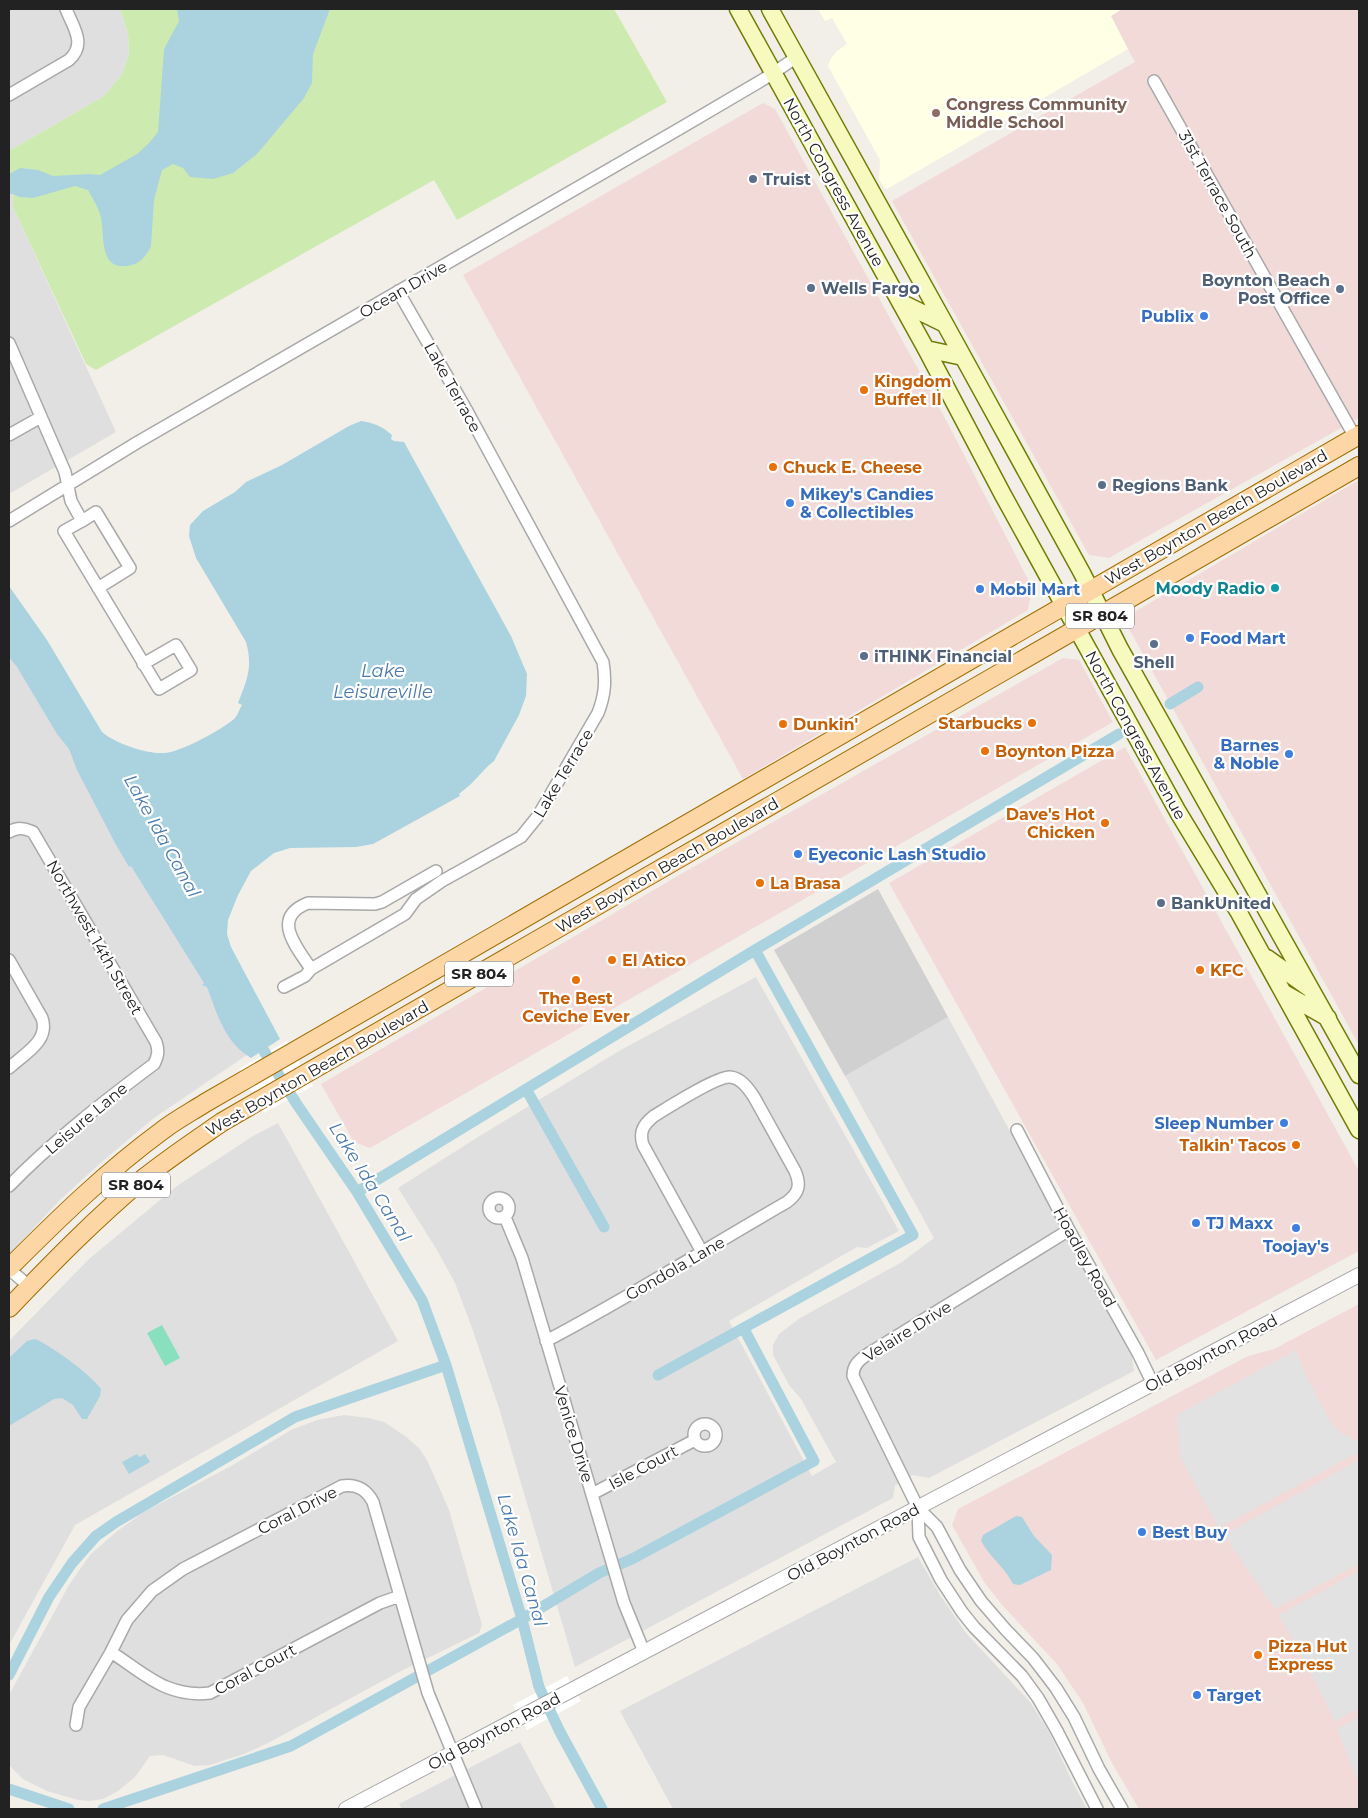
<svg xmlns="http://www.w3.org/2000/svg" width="1368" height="1818" font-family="Montserrat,sans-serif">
<rect width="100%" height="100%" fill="#f2efe9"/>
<path fill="#e0dfdf" d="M 9,9 L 120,9 L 128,33 L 129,55 L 122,74 L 104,96 L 9,151 Z
M 9,181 L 13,194 L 13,207 L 116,432 L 9,494 Z
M 9,620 L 260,1046 L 154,1118 L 105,1159 L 61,1199 L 9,1254 Z
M 756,977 L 899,1231 L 867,1248 L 857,1247 L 729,1321 L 812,1476 L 836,1462 L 801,1399 L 789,1385 L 773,1355 L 773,1345 L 779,1334 L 800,1318 L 902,1262 L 934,1238 L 845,1076 L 948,1017 L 1132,1356 L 1134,1371 L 929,1478 L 913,1475 L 895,1485 L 893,1498 L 575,1667 L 499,1408 L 472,1328 L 455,1283 L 437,1250 L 398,1188 L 470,1142 L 619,1051 Z
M 278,1123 L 398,1341 L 75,1525 L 9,1645 L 9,1341 L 89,1259 L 177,1186 L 253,1136 Z
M 344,1415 L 369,1418 L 384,1422 L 405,1436 L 419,1448 L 428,1462 L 449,1510 L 482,1625 L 479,1633 L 399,1672 L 270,1742 L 244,1754 L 210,1765 L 195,1766 L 163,1755 L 150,1756 L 135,1777 L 118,1791 L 103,1799 L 90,1801 L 78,1800 L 47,1791 L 23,1779 L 9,1765 L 9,1695 L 69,1585 L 90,1555 L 116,1532 L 144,1512 L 231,1466 L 291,1430 L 317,1420 Z
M 918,1557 L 940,1595 L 966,1633 L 1030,1702 L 1049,1732 L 1073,1783 L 1087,1809 L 673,1809 L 620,1711 Z
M 520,1742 L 556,1809 L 402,1809 L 399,1804 Z"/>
<path fill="#f2dad9" d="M 1122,9 L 1359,9 L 1359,418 L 1109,558 L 1089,555 L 892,201 L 1135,62 L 1110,16 Z
M 763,103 L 775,109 L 945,418 L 1032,587 L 1028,610 L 743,779 L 463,275 Z
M 1359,480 L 1359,1045 L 1129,629 L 1136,611 Z
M 1063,658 L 1079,660 L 1113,722 L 370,1148 L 354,1142 L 321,1084 L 688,870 Z
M 1125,747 L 1359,1171 L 1359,1251 L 1156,1360 L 889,883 Z
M 1359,1304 L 1359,1809 L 1139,1809 L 1112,1763 L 1083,1703 L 1057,1664 L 1003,1606 L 984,1582 L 952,1525 L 958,1509 L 1248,1356 L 1274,1349 Z"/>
<path fill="#ffffe5" d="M 818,9 L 1122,9 L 1111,16 L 1128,49 L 887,189 L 884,188 L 879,179 L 880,160 L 828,66 L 830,60 L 837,51 L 847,44 L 832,18 L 825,21 Z"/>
<path fill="#d0d0d0" d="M 878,889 L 948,1017 L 845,1076 L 774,950 Z"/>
<path fill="#cdebb0" d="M 120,9 L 614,9 L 667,102 L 457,220 L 434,180 L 96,370 L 86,364 L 13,207 L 13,194 L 9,194 L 9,151 L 104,96 L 122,74 L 129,55 L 128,33 Z"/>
<path fill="#88e0be" d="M 162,1325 L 180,1358 L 165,1366 L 147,1333 Z"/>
<path fill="#e2e2e2" d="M 1296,1350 L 1306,1376 L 1333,1426 L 1341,1433 L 1359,1442 L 1359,1452 L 1219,1528 L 1187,1470 L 1179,1453 L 1177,1415 Z
M 1359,1460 L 1359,1564 L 1275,1609 L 1224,1535 Z
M 1359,1571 L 1359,1708 L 1335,1721 L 1306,1664 L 1279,1615 Z
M 1359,1717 L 1359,1784 L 1337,1729 Z"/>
<path fill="#aad3df" d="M 177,9 L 330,9 L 313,54 L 312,83 L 304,98 L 257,154 L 233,173 L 213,179 L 190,177 L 183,168 L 173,164 L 162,170 L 154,200 L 151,246 C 148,254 140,263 132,265 C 98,273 105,238 101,218 C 99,208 93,199 88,190 L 75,186 L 33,198 L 19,197 L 13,194 L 9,194 L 9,174 L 20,168 L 38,170 L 53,176 L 89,174 L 100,175 L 137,154 L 149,143 L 158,132 L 164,49 L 179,21 Z
M 361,421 C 374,423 382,426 392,435 L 391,439 L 394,441 L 404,442 L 511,636 L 527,674 L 526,696 L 519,715 L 494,761 L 487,767 L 471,784 L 459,794 L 460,796 L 373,844 L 356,847 L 290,848 L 274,853 L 251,871 L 238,895 L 228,920 L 227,934 L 231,947 L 280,1039 L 251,1058 C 225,1043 217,1014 207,987 L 202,985 L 204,983 L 131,866 L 129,867 L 115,843 L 77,770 L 69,749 L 57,734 L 17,667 L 9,657 L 9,586 L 47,640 L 102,732 C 116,744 147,754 164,753 C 179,753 223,729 234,719 C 238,715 239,710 242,705 L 238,703 C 247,680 253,667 246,642 L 196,558 L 189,536 L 190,525 L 203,511 L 235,492 L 246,482 L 282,465 L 349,426 Z
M 35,1339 C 52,1346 90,1374 101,1389 L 100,1396 L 87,1419 L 82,1419 L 73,1405 L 62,1398 L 54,1399 L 9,1426 L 9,1358 L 27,1341 Z
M 137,1454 L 139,1457 L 145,1454 L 150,1462 L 129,1474 L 122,1462 Z
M 1016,1516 L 1022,1517 L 1034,1536 L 1052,1555 L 1051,1570 L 1020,1585 L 1013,1584 C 1005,1568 990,1557 981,1541 L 983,1535 Z"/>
<path fill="#fff" d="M 287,1041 L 313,1086 L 264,1113 L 239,1069 Z
M 567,1676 L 581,1701 L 527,1730 L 513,1705 Z"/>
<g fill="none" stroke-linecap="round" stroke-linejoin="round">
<path stroke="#aad3df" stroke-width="11" d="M 1170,704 L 1198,687
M 256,1038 L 296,1103 L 357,1192 L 422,1300 L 446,1365 L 522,1619 L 539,1687 L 559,1730 L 602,1809
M 526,1089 L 604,1227
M 357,1192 L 755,950 L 1119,734
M 658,1375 L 913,1235 L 755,950
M 9,1675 L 49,1597 L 72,1563 L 96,1536 L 116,1522 L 295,1417 L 446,1365
M 9,1789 L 69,1809
M 103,1809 L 291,1746 L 522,1619 L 599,1573 L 632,1559 L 814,1461 L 744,1329"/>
<g stroke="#a9a9a9" stroke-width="14">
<path id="minor" d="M 1154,81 L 1355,437
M 9,95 L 69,60 C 87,44 73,27 66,9
M 398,291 L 467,411 L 603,662 C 606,681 605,695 598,713 L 538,816 L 521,837 L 442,881 L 416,899 L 405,914 L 311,969 C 297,947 270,918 308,903 L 375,904 L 382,902 L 436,871
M 9,343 L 65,472 L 71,501 L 82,521 L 64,531 L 159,689 L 191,670 L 176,645 L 143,664
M 9,435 L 41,417
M 9,521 L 138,442 L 679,129 L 764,79 L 797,57
M 82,521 L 96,512 L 130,568 L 98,588
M 9,832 C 18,827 24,828 33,832 L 156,1042 C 159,1051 158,1056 154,1064 C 103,1102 53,1141 9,1186
M 9,960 L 42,1018 C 50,1041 24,1054 9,1068
M 284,987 L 305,976 L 311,969
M 1017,1130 L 1069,1230 L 1138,1353 L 1153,1384
M489 1208a10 10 0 1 1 20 0a10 10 0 1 1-20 0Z
M 505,1217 L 522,1258 L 624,1603 L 644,1652
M 1069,1230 L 868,1354 C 859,1360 853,1365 853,1376 L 918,1508 L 937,1527 L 960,1570 L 981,1601 L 1006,1630 L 1033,1658 L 1056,1688 L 1074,1717 L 1099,1769 L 1122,1809
M 9,1269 L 30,1287
M 546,1341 C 628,1298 707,1248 787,1202 C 799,1193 801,1185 795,1171 L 754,1097 C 748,1088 741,1078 730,1077 C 717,1076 667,1108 654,1116 C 643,1125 639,1132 643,1145 L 702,1252
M694 1435a11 11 0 1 1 22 0a11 11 0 1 1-22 0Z
M 592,1494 L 695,1440
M 918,1508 L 919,1537 L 941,1580 L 962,1612 L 974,1627 L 1022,1676 L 1038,1698 L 1057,1731 L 1097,1809
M 111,1652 C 145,1674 167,1698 210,1693 L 380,1603 L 400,1596
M 76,1725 L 79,1707 L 111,1652 L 127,1620 L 152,1591 L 183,1569 L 342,1486 C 357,1484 366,1489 373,1502 L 428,1693 L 476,1809"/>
</g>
<g stroke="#a9a9a9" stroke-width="16">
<path id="tertiary" d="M 346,1809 L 1359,1275"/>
</g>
<g stroke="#707d05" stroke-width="19">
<path id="secondary" d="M 738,9 L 926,349 L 1003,495 L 1178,812 L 1238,911 L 1359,1130
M 770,9 L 945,324 L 1082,573 L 1120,649 L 1359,1075
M 900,302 L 945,324
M 926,349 L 963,357
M 1267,958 L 1309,988
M 1284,993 L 1328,1018"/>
</g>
<g stroke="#a06b00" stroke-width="20">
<path id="primary" d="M 9,1268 C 58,1219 107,1171 163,1130 C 176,1120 191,1112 205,1103 L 1359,435
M 9,1308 C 52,1263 96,1218 144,1178 C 169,1158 196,1140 222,1122 L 1359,466"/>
</g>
<use href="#minor" stroke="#fff" stroke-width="11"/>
<use href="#tertiary" stroke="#fff" stroke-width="14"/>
<use href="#secondary" stroke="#f7fabf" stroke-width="16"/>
<use href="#primary" stroke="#fcd6a4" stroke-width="18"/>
</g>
<circle fill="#8d6e63" stroke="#fff" stroke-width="2" cx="936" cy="113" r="5"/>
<g fill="#5c6f8a" stroke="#fff" stroke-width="2">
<circle cx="753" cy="179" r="5"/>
<circle cx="811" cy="288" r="5"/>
<circle cx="1340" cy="289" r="5"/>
<circle cx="1102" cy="485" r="5"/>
<circle cx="1154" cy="644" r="5"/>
<circle cx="864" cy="656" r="5"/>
<circle cx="1161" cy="903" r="5"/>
</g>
<g fill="#3f7fe0" stroke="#fff" stroke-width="2">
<circle cx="1204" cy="316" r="5"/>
<circle cx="790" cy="503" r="5"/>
<circle cx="980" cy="589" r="5"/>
<circle cx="1190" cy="638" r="5"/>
<circle cx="1289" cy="754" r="5"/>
<circle cx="798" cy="854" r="5"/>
<circle cx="1284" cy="1123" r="5"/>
<circle cx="1196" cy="1223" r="5"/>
<circle cx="1296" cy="1228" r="5"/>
<circle cx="1142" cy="1532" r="5"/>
<circle cx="1197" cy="1695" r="5"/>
</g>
<g fill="#e8710a" stroke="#fff" stroke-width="2">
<circle cx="864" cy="390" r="5"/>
<circle cx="773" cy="467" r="5"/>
<circle cx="1032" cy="723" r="5"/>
<circle cx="783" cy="724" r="5"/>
<circle cx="985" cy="751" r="5"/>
<circle cx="1105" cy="823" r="5"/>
<circle cx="760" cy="883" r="5"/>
<circle cx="612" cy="960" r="5"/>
<circle cx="1200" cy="970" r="5"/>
<circle cx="576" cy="980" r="5"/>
<circle cx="1296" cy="1145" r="5"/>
<circle cx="1258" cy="1655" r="5"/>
</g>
<circle fill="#0f9aa8" stroke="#fff" stroke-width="2" cx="1275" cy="588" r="5"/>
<g text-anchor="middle" stroke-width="4.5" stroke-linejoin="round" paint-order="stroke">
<g fill="#fff" stroke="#646464" stroke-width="1">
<rect x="1066" y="603.5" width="68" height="25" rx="4"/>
<rect x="445" y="961.5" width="68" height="25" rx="4"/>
<rect x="102" y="1172.5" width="68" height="25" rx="4"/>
</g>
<g font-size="15" font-weight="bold" fill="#222">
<text x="1100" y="621">SR 804</text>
<text x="479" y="979">SR 804</text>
<text x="136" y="1190">SR 804</text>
</g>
<g font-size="16" font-weight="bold" fill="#785e54" stroke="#fff" text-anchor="start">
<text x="946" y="110">Congress Community<tspan x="946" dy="18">Middle School</tspan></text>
</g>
<g font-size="16" font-weight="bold" fill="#4e5e75" stroke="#fff" text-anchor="start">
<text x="763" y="185">Truist</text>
<text x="1330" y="286" text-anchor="end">Boynton Beach<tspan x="1330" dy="18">Post Office</tspan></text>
<text x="821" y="294">Wells Fargo</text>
<text x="1112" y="491">Regions Bank</text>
<text x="874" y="662">iTHINK Financial</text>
<text x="1154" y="668" text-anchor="middle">Shell</text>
<text x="1171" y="909">BankUnited</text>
</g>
<g font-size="16" fill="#222" stroke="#fff">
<text transform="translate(834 182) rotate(61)" y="6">North Congress Avenue</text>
<text transform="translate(1218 194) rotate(61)" y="6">31st Terrace South</text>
<text transform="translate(403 289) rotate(-30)" y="6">Ocean Drive</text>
<text transform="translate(453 387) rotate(61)" y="6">Lake Terrace</text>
<text transform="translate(1216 517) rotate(-30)" y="6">West Boynton Beach Boulevard</text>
<text transform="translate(1136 735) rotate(61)" y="6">North Congress Avenue</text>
<text transform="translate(563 773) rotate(-59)" y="6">Lake Terrace</text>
<text transform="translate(667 865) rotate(-30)" y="6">West Boynton Beach Boulevard</text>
<text transform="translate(95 937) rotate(60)" y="6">Northwest 14th Street</text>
<text transform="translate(317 1068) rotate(-30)" y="6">West Boynton Beach Boulevard</text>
<text transform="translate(86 1118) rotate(-40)" y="6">Leisure Lane</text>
<text transform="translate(1085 1257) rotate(61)" y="6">Hoadley Road</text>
<text transform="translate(675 1268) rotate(-30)" y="6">Gondola Lane</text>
<text transform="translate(907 1331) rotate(-32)" y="6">Velaire Drive</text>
<text transform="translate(1211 1353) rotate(-28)" y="6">Old Boynton Road</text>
<text transform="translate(574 1434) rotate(73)" y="6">Venice Drive</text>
<text transform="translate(643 1467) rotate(-28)" y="6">Isle Court</text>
<text transform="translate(297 1510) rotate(-27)" y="6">Coral Drive</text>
<text transform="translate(853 1542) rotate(-28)" y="6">Old Boynton Road</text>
<text transform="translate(255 1669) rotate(-28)" y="6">Coral Court</text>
<text transform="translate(494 1731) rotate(-28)" y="6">Old Boynton Road</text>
</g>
<g font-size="16" font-weight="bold" fill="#366cbe" stroke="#fff" text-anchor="start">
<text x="1194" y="322" text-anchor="end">Publix</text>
<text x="800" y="500">Mikey's Candies<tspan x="800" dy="18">&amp; Collectibles</tspan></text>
<text x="990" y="595">Mobil Mart</text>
<text x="1200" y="644">Food Mart</text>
<text x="1279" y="751" text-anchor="end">Barnes<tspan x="1279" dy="18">&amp; Noble</tspan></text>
<text x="808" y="860">Eyeconic Lash Studio</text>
<text x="1274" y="1129" text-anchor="end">Sleep Number</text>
<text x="1206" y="1229">TJ Maxx</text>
<text x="1296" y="1252" text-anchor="middle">Toojay's</text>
<text x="1152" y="1538">Best Buy</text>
<text x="1207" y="1701">Target</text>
</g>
<g font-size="16" font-weight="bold" fill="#c56008" stroke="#fff" text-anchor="start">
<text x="874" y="387">Kingdom<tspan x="874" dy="18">Buffet II</tspan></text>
<text x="783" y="473">Chuck E. Cheese</text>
<text x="1022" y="729" text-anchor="end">Starbucks</text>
<text x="793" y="730">Dunkin'</text>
<text x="995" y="757">Boynton Pizza</text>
<text x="1095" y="820" text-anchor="end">Dave's Hot<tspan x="1095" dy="18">Chicken</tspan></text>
<text x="770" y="889">La Brasa</text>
<text x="622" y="966">El Atico</text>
<text x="1210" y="976">KFC</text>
<text x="576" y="1004" text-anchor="middle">The Best<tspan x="576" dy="18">Ceviche Ever</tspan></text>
<text x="1286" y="1151" text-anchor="end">Talkin' Tacos</text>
<text x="1268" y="1652">Pizza Hut<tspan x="1268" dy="18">Express</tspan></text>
</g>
<g font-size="16" font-weight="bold" fill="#0d838f" stroke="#fff" text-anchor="end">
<text x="1265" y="594">Moody Radio</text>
</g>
<g font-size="18" font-style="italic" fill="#4a7aab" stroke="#fff">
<text x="383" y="677">Lake<tspan x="383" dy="21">Leisureville</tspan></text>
<text transform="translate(162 836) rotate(61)" y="6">Lake Ida Canal</text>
<text transform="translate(370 1182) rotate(58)" y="6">Lake Ida Canal</text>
<text transform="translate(522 1560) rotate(74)" y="6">Lake Ida Canal</text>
</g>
</g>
<rect width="1368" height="1818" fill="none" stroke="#222222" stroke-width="20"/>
</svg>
